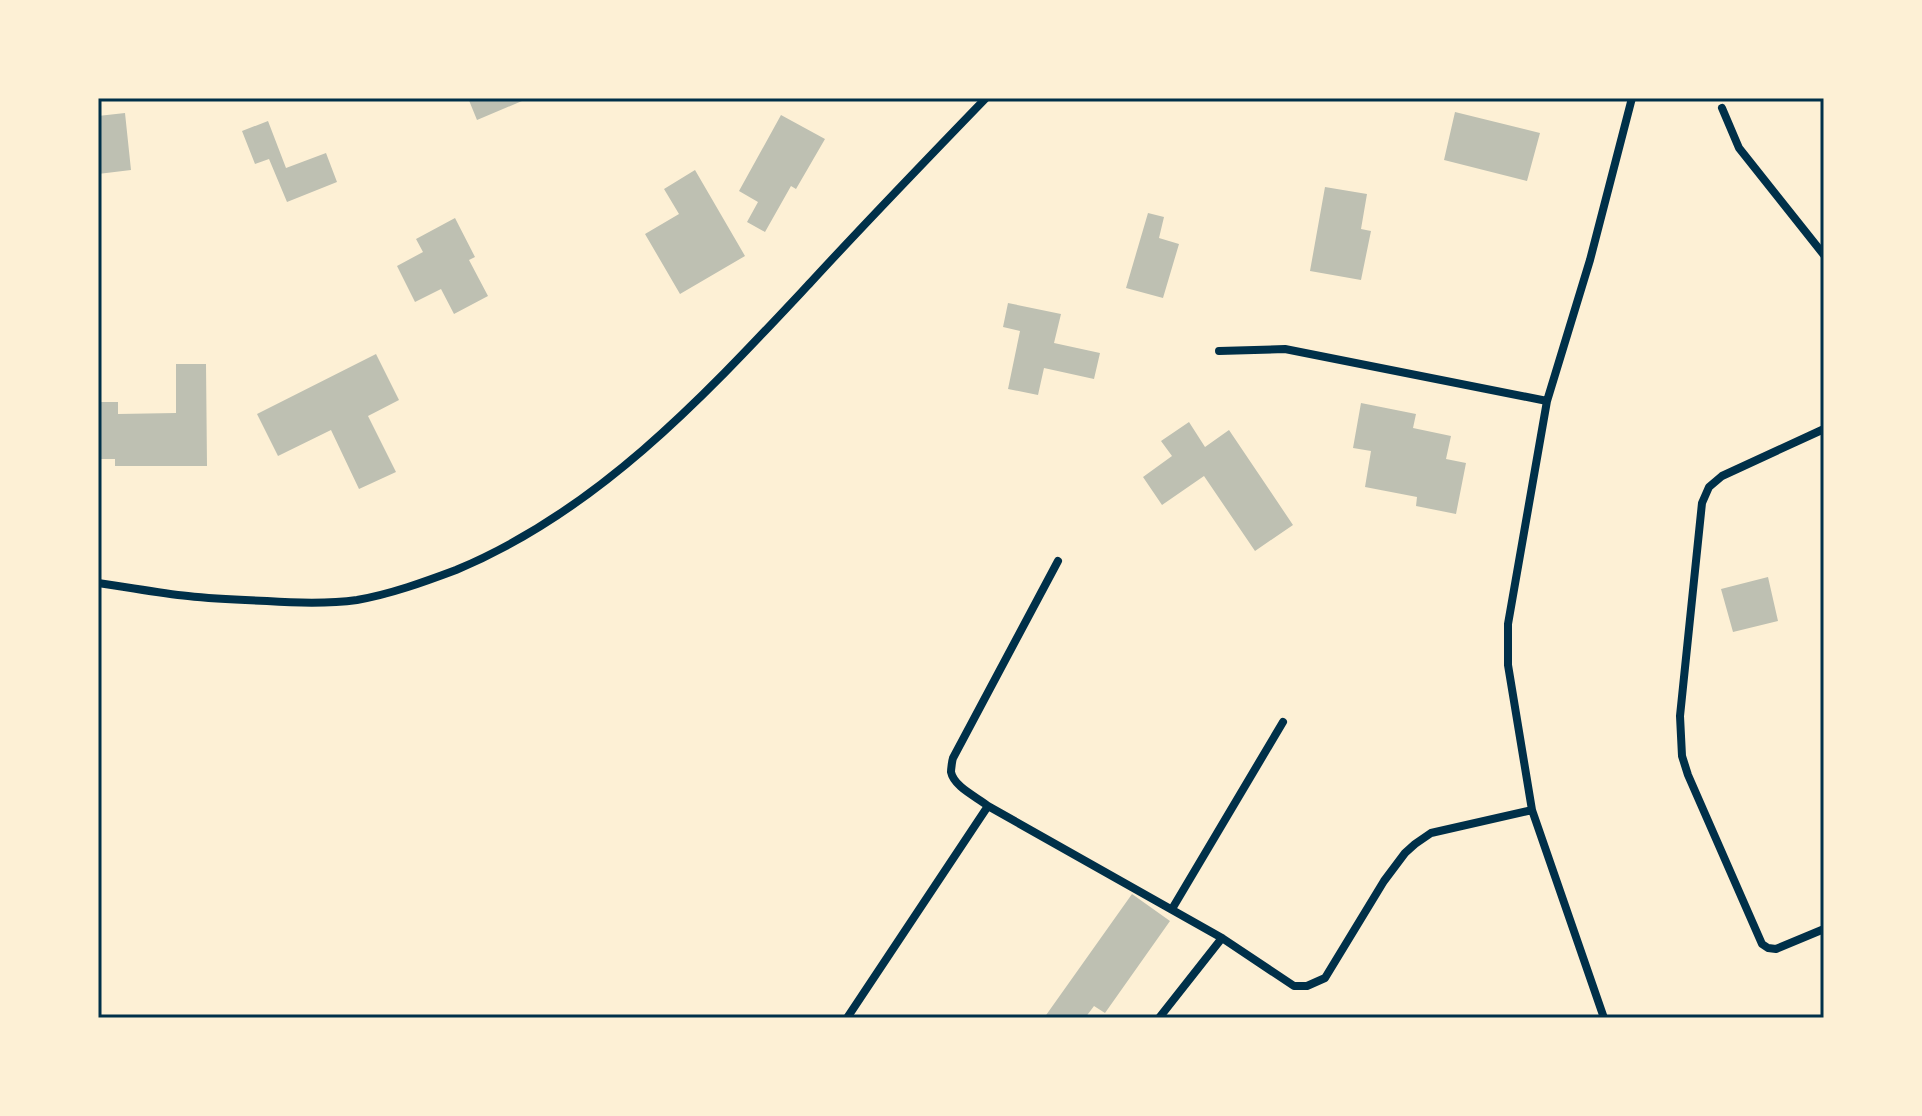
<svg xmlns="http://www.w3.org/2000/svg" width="1922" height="1116" font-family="'Asap Condensed',sans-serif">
<rect width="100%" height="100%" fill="#fdf0d5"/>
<path fill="#bec0b2" d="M 468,98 L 529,98 L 477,120 Z
M 1455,112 L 1540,133 L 1527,181 L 1444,160 Z
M 125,113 L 131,170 L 98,174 L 98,116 Z
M 781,115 L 825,139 L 796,189 L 791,186 L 765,232 L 747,222 L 758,202 L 739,191 Z
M 268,121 L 286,168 L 326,153 L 337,182 L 287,202 L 269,159 L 255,164 L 242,131 Z
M 695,170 L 745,256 L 680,294 L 645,234 L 679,214 L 664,189 Z
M 1325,187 L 1367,194 L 1361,229 L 1371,231 L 1361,280 L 1310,271 Z
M 1148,213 L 1164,217 L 1159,238 L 1179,244 L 1163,298 L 1126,288 Z
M 455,218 L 475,257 L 469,260 L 488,296 L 454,314 L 441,289 L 415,302 L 397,266 L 423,252 L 416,239 Z
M 1008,303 L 1061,314 L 1054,343 L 1100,353 L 1094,379 L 1044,368 L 1038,395 L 1008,389 L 1020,331 L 1003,327 Z
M 376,354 L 399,400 L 368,416 L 396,472 L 359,489 L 331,430 L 278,456 L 257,414 Z
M 176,364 L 206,364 L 207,466 L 115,466 L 115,459 L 98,459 L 98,402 L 118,402 L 118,414 L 176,413 Z
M 1361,403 L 1416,414 L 1413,428 L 1451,436 L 1446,459 L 1466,463 L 1456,514 L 1416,506 L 1417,497 L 1365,487 L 1371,451 L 1353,448 Z
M 1189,422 L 1205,447 L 1229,430 L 1293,525 L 1255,551 L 1204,476 L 1162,505 L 1143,477 L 1172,456 L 1161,441 Z
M 1768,577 L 1778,621 L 1733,632 L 1721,589 Z
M 1132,894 L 1170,921 L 1105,1013 L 1094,1006 L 1085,1018 L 1044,1018 Z"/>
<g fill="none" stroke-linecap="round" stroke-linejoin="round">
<path stroke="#003049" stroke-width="8" d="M 1722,108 L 1739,148 L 1824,255
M 1219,351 L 1285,349 L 1547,401
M 1824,429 L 1722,476 L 1709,487 L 1702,503 L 1680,716 L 1682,756 L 1688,775 L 1762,944 L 1768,948 L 1776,949 L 1824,929
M 1058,561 L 953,758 C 952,761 951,770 951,772 C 954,787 977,797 988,806 L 1222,938 L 1294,986 L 1307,986 L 1325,978 L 1384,881 L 1405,853 L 1415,844 L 1431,833 L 1532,810
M 98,583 C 128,587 158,593 188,596 C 214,599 240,600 267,601 C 296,603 328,604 357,600 C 391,594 424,582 456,570 C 600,510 706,394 811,282 C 868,220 927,159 986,98
M 1172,909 L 1283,722
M 847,1018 L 988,806
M 1159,1018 L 1222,938
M 1604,1018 L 1532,810 L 1508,665 L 1508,624 L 1547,401 L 1590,260 L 1632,98"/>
</g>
<rect width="1922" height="1116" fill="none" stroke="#fdf0d5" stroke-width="200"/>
<rect x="100" y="100" width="1722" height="916" fill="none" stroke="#003049" stroke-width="3"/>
</svg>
